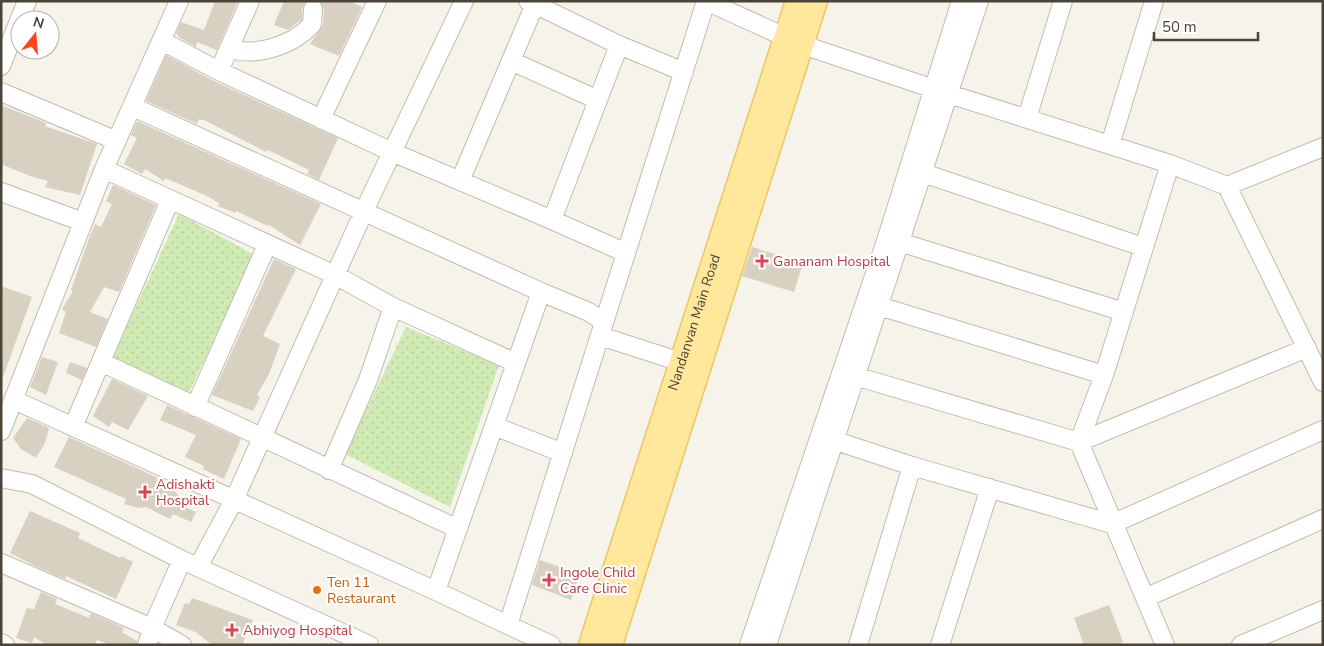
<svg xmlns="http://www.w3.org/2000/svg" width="1324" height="646" font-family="'Nunito Sans',sans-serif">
<defs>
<pattern id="park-dots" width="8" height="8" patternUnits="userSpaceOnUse" patternTransform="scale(1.25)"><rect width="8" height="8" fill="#cfebb3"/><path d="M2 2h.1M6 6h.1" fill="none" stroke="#b3cb9b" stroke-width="1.8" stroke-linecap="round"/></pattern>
</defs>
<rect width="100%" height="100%" fill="#f6f3eb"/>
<path fill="url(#park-dots)" d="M 179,214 L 255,255 L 188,394 L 112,358 Z
M 406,327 L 499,365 L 450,507 L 345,454 Z"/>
<path fill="#d8d0c0" d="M 215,1 L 238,1 L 217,50 L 197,42 L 196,47 L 180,38 L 176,33 L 181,22 L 204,30 Z
M 284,1 L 306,1 L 302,8 L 302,19 L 288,30 L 274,25 Z
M 320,1 L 349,1 L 362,7 L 339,56 L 310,44 L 323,25 L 324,9 Z
M 166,55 L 214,81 L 338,138 L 319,180 L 307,174 L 309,170 L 268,150 L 266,152 L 206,121 L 199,119 L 197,124 L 146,101 Z
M 1,105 L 46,123 L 45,126 L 97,144 L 80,195 L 45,187 L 48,181 L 30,176 L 1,164 Z
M 137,121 L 321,204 L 300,245 L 269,225 L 268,226 L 236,211 L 235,213 L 218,206 L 219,203 L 207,196 L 165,178 L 164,181 L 145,169 L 142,174 L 124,164 L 137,138 L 131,135 Z
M 113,185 L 156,205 L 119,292 L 104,287 L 90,312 L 108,319 L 96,347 L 59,333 L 66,312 L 62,309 L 73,291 L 71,290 L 88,241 L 95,224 L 101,227 L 112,204 L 106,201 Z
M 752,247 L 803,263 L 794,292 L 742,276 Z
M 274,259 L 296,269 L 263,336 L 280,344 L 269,374 L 257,395 L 260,397 L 253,411 L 212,395 Z
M 1,286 L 32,297 L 3,377 L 1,377 Z
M 42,357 L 58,362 L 46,395 L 30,387 Z
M 70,362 L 87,368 L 82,380 L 66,373 Z
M 112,379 L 148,396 L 128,430 L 112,422 L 109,427 L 93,416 Z
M 167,405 L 241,439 L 224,479 L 203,469 L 204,466 L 185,457 L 196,435 L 160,420 Z
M 27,418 L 49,428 L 45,443 L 36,458 L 21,449 L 13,438 Z
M 69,437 L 156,477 L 161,485 L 173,489 L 180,497 L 178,504 L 196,512 L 191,522 L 173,514 L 170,519 L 146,507 L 138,508 L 124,504 L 126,499 L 54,467 Z
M 30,511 L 80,533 L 78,538 L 120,558 L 121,556 L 133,562 L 116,599 L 66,576 L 65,579 L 35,566 L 10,553 Z
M 540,560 L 580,574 L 571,600 L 532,585 Z
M 41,592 L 57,599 L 55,604 L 89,618 L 91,613 L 124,628 L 122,632 L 137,641 L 137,645 L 110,645 L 97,640 L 95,645 L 47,645 L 34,637 L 32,643 L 16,638 L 27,608 L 34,609 Z
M 192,598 L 253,620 L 242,645 L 213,645 L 195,632 L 176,625 L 185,603 L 189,604 Z
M 1109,605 L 1123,642 L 1116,645 L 1084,645 L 1074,618 Z"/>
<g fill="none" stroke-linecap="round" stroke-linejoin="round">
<g stroke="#c2bcad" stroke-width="20">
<path id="minor" d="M 250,1 L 219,71 L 392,152 L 552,220 L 619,45 L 528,1
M 706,1 L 803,45 L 949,94 L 1170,164 L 1227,186 L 1323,382
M 162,41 L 219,71
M 619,45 L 684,72
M 229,48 C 255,58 294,45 312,24 L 313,9
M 511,61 L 598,100
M 1,66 L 27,1
M 1,92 L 117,141
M 133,107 L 541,292 L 436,591 L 508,625 L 706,1
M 1027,118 L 1063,1
M 321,119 L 377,1
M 1110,145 L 1154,1
M 104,169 L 335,275 L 393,307 L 516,363
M 911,169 L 1143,247
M 460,181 L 535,4
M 1227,186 L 1323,147
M 1,192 L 83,222
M 552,220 L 626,253
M 890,239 L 1124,312
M 541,292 L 589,312 L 604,322
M 869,303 L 1104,375
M 600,336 L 681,362
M 101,362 L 458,529
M 855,376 L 1079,442 L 1104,375 L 1170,164
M 14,400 L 436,591
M 195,407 L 267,245
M 494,426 L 563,453
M 73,427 L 170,200
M 1,431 L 104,169 L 179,1
M 833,440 L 912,466 L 1112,524 L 1323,430
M 329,470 L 368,380 L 393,307
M 1,478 L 32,484 L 182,560 L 369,645
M 1,563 L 152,628 L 182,645
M 198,567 L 234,500 L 364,211 L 464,1
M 1145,598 L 1323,519
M 508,625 L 551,645
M 1,643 L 5,645
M 147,645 L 152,628 L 182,560
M 749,645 L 887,238 L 961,1
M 767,645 L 979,1
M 858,645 L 912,466
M 940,645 L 990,488
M 1165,645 L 1079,442 L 1307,348
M 1241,645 L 1323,610"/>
</g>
<g stroke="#e9c766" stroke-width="25">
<g id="major">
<path id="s1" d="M 590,645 L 797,1"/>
<path d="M 611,645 L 816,1"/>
</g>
</g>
<use href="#minor" stroke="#fff" stroke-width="18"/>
<use href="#major" stroke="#ffe79b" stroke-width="22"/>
</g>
<g fill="#e0444e" stroke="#fff" stroke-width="2">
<path d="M759.5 253.5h5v5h5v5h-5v5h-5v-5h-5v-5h5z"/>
<path d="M142.5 484.5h5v5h5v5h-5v5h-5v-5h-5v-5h5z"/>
<path d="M546.5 572.5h5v5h5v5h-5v5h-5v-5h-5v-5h5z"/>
<path d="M229.5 622.5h5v5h5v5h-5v5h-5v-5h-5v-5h5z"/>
</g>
<circle fill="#e8710a" stroke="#fff" stroke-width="2" cx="317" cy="590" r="5"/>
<g text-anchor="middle" stroke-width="4.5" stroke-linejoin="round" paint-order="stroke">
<g font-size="14" fill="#be3a42" stroke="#fff" text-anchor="start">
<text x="773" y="266">Gananam Hospital</text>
<text x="156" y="489">Adishakti<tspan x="156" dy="16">Hospital</tspan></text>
<text x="560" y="577">Ingole Child<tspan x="560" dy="16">Care Clinic</tspan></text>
<text x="243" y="635">Abhiyog Hospital</text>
</g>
<g font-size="14" fill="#4b4438" stroke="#fff">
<text dy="5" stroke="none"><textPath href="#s1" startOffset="339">Nandanvan Main Road</textPath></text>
</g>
<g font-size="14" fill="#c56008" stroke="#fff" text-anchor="start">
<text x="327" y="587">Ten 11<tspan x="327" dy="16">Restaurant</tspan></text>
</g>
</g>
<rect width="1324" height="646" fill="none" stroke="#4b4438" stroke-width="5"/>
<g transform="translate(35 35) rotate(17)"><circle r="24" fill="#ffffff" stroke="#b7b4af"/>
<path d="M0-4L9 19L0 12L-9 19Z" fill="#ff4519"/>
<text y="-8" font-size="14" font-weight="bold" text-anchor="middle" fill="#4b4438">N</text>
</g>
<path d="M1154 32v8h104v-8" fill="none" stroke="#4b4438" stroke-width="2.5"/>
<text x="1162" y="32" font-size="15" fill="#4b4438" stroke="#ffffff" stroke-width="4" paint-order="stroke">50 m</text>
</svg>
